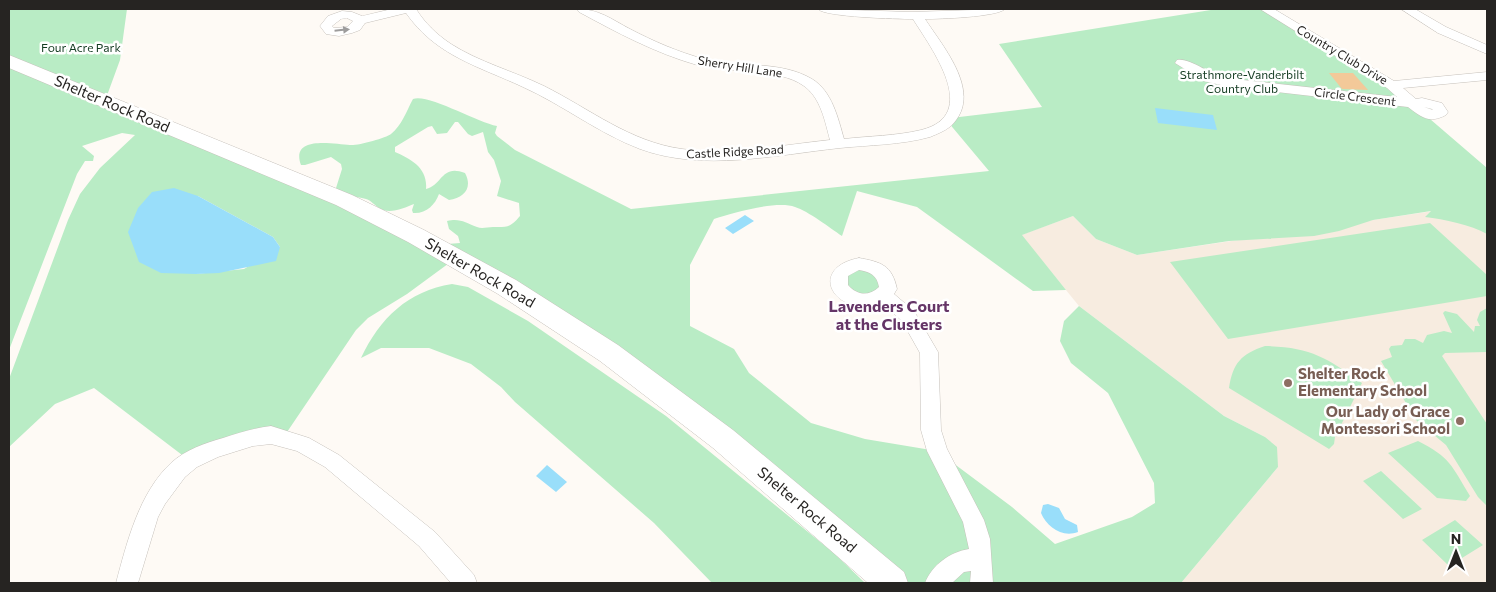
<svg xmlns="http://www.w3.org/2000/svg" width="1496" height="592" font-family="Commissioner,sans-serif">
<rect width="100%" height="100%" fill="#fefaf5"/>
<path fill="#f7ece0" d="M 1487,203 L 1487,583 L 1181,583 L 1278,467 L 1265,437 L 1224,416 L 1079,306 L 1021,235 L 1073,216 L 1096,239 L 1137,255 Z"/>
<path fill="#b9ecc5" fill-rule="evenodd" d="M 9,9 L 127,9 L 120,60 L 105,101 L 435,245 L 460,243 L 458,236 L 449,229 L 447,221 C 461,218 465,223 477,227 C 482,229 487,227 493,227 C 507,227 510,228 520,216 L 519,203 L 497,196 L 501,181 L 494,160 L 488,152 L 483,132 L 472,136 L 468,134 L 458,122 L 455,122 L 447,133 L 437,134 L 432,126 L 428,127 L 395,147 L 395,152 C 411,159 428,168 426,189 C 443,185 441,164 465,173 C 473,188 464,198 449,200 L 439,194 C 435,205 426,214 413,213 L 412,210 L 414,204 C 404,208 389,215 379,208 C 374,205 372,201 366,199 C 355,196 345,197 336,188 L 342,169 L 341,164 L 331,157 L 305,165 L 301,165 C 290,135 333,144 350,145 C 357,146 386,138 391,134 C 402,125 406,112 413,99 C 427,93 477,122 497,126 L 495,133 L 497,136 L 515,150 L 631,209 L 989,171 L 948,122 L 951,118 L 1042,107 L 999,44 L 1217,9 L 1266,9 L 1392,85 L 1415,106 L 1439,108 L 1423,113 L 1487,168 L 1487,234 C 1471,225 1444,219 1425,217 L 1431,211 L 1373,220 L 1339,231 L 1314,236 L 1229,241 L 1137,255 L 1096,239 L 1073,216 L 1022,235 L 1066,290 L 1033,291 L 917,207 L 857,191 L 842,236 C 830,228 808,211 795,207 C 777,200 732,213 714,219 L 690,265 L 690,326 L 734,349 L 749,373 L 811,423 L 865,439 L 937,451 L 1012,507 L 1055,544 L 1132,517 L 1155,503 L 1154,483 L 1108,393 L 1071,363 L 1060,341 L 1064,321 L 1079,306 L 1224,416 L 1265,437 L 1277,447 L 1278,467 L 1181,583 L 892,583 L 723,439 L 456,258 L 407,294 L 368,318 L 356,330 L 283,438 L 190,461 L 94,388 L 55,404 L 9,447 L 9,379 L 68,220 L 80,194 L 100,168 L 135,135 L 122,133 L 82,146 L 94,156 L 93,161 L 85,161 L 77,174 L 9,350 ZM 198,196 L 273,237 L 280,247 L 244,269 L 196,274 Z
M 1430,223 L 1487,275 L 1487,296 L 1228,339 L 1170,262 Z
M 867,264 L 888,289 L 855,299 L 840,274 Z
M 452,284 L 468,287 L 528,321 L 666,416 L 835,554 L 865,583 L 712,583 L 654,523 L 515,402 L 501,387 L 471,364 L 429,348 L 381,348 L 361,358 C 380,318 408,291 452,284 Z
M 1487,308 L 1487,352 L 1445,353 L 1442,356 L 1487,424 L 1487,506 L 1478,497 L 1446,445 L 1416,420 L 1381,361 L 1392,357 L 1389,349 L 1391,346 L 1402,345 L 1405,339 L 1415,339 L 1423,343 L 1427,335 L 1444,331 L 1452,333 L 1443,313 L 1445,311 L 1457,314 L 1474,332 L 1475,326 L 1480,326 L 1477,320 L 1480,312 Z
M 1265,346 C 1310,347 1326,357 1362,383 L 1335,437 L 1334,444 L 1329,449 L 1229,388 C 1233,363 1241,354 1265,346 Z
M 1418,441 C 1450,457 1452,466 1470,496 L 1466,501 L 1437,498 L 1388,453 Z
M 1381,471 L 1422,509 L 1403,519 L 1363,481 Z
M 1455,520 L 1483,545 L 1449,566 L 1422,540 Z"/>
<path fill="#99defa" d="M 1155,108 L 1213,115 L 1217,130 L 1158,123 Z
M 174,188 L 198,196 L 273,237 L 280,247 L 276,261 L 219,273 L 196,274 L 161,273 L 139,262 L 128,232 L 138,208 L 152,192 Z
M 745,215 L 754,221 L 733,234 L 725,228 Z
M 547,465 L 567,482 L 556,492 L 536,476 Z
M 1048,504 L 1059,508 L 1065,519 L 1077,525 L 1078,532 C 1062,538 1047,527 1041,513 L 1043,505 Z"/>
<path fill="#f3c999" d="M 1329,73 L 1353,73 L 1368,90 L 1342,89 Z"/>
<g fill="none" stroke-linecap="round" stroke-linejoin="round">
<g stroke="#c6c1bb" stroke-width="1">
<path id="street" d="M 392,9 L 416,9 C 425,23 436,34 451,44 C 479,62 513,71 544,86 C 590,109 630,142 682,149 C 730,156 781,145 830,140 C 825,122 821,98 804,86 C 778,67 728,74 697,65 C 655,53 616,32 579,12 L 577,9 C 599,9 611,19 630,29 C 653,41 678,52 704,59 C 739,68 780,60 812,79 C 832,91 838,118 844,139 C 869,136 896,136 921,130 C 982,115 931,48 913,19 C 898,19 824,17 818,9 L 911,12 L 1005,9 C 997,17 939,19 925,19 C 944,48 984,94 951,126 C 945,131 937,134 930,137 C 901,145 869,145 840,148 C 775,155 703,172 640,149 C 598,133 563,105 523,87 C 478,66 436,56 406,13 L 365,23 L 360,30 L 352,33 L 339,36 L 326,34 L 320,26 L 328,16 L 342,11 L 352,12 L 362,16 ZM 347,18 L 353,21 L 347,27 L 334,28 L 332,26 L 341,19 Z
M 1260,9 L 1274,9 L 1394,81 L 1487,72 L 1487,80 L 1403,88 L 1416,99 L 1422,98 L 1442,103 L 1448,112 L 1446,115 C 1429,124 1421,117 1408,107 L 1225,86 L 1204,81 L 1175,63 L 1177,60 C 1189,57 1211,75 1225,78 L 1397,97 L 1387,88 ZM 1424,107 L 1432,109 L 1433,110 Z
M 1401,9 L 1415,9 L 1446,27 L 1487,45 L 1487,54 L 1438,33 Z
M 859,258 C 881,262 892,265 897,289 L 894,294 L 914,311 L 938,352 L 941,430 L 947,449 L 984,520 L 990,539 L 993,583 L 970,583 L 971,571 L 964,572 L 952,583 L 925,583 C 932,565 950,552 969,549 L 963,522 L 927,451 L 921,430 L 920,353 L 902,321 L 882,303 C 834,319 806,268 859,258 ZM 859,270 C 870,272 877,275 879,287 C 868,297 857,295 848,285 L 848,276 Z
M 271,426 L 309,438 L 339,455 L 435,532 L 474,575 L 477,583 L 451,583 L 419,546 L 325,467 L 297,451 L 271,444 L 253,446 L 218,457 L 197,467 L 185,477 L 165,504 L 158,517 L 138,583 L 116,583 C 127,542 139,493 171,463 C 185,450 205,443 223,438 C 239,433 254,428 271,426 Z"/>
</g>
<g stroke="#c6c1bb" stroke-width="1">
<path id="secondary" d="M 9,55 L 352,195 L 424,230 L 516,280 L 618,345 L 733,430 L 904,572 L 908,583 L 868,583 L 713,448 L 600,361 L 498,294 L 408,242 L 336,205 L 9,68 Z"/>
</g>
<use href="#street" fill="#fff" fill-rule="evenodd"/>
<use href="#secondary" fill="#fff" fill-rule="evenodd"/>
</g>
<defs><path id="oneway-solid" d="M-6-.8H1V-3.2L6.5 0L1 3.2V.8H-6Z" transform="scale(1.25)"/></defs>
<use fill="#9d9c9c" href="#oneway-solid" transform="translate(342 30) rotate(-6)"/>
<g fill="#8d6e63" stroke="#fff" stroke-width="2">
<circle cx="1288" cy="383" r="5"/>
<circle cx="1460" cy="421" r="5"/>
</g>
<g text-anchor="middle" stroke-width="5" stroke-linejoin="round" paint-order="stroke">
<g font-size="12" fill="#133b21" stroke="#fff">
<text x="81" y="52">Four Acre Park</text>
<text x="1242" y="79">Strathmore-Vanderbilt<tspan x="1242" dy="14">Country Club</tspan></text>
</g>
<g font-size="12" fill="#262422" stroke="#fff">
<text transform="translate(1342 55) rotate(31)" y="4">Country Club Drive</text>
<text transform="translate(740 67) rotate(9)" y="4">Sherry Hill Lane</text>
<text transform="translate(1355 97) rotate(7)" y="4">Circle Crescent</text>
<text transform="translate(735 152) rotate(-3)" y="4">Castle Ridge Road</text>
</g>
<g font-size="15" fill="#262422" stroke="#fff">
<text transform="translate(112 104) rotate(23)" y="5">Shelter Rock Road</text>
<text transform="translate(480 273) rotate(30)" y="5">Shelter Rock Road</text>
<text transform="translate(807 510) rotate(40)" y="5">Shelter Rock Road</text>
</g>
<g font-size="15" font-weight="bold" fill="#785e54" stroke="#fff" text-anchor="start">
<text x="1298" y="379">Shelter Rock<tspan x="1298" dy="17">Elementary School</tspan></text>
<text x="1450" y="417" text-anchor="end">Our Lady of Grace<tspan x="1450" dy="17">Montessori School</tspan></text>
</g>
<g font-size="16" font-weight="bold" fill="#653567" stroke="#fff">
<text x="889" y="312">Lavenders Court<tspan x="889" dy="18">at the Clusters</tspan></text>
</g>
</g>
<rect width="1496" height="592" fill="none" stroke="#262422" stroke-width="20"/>
<g transform="translate(1456 552)" stroke="#ffffff" stroke-width="4" paint-order="stroke">
<path d="M0-4L9 19L0 12L-9 19Z" fill="#262422"/>
<text y="-8" font-size="14" font-weight="bold" text-anchor="middle" fill="#262422">N</text>
</g>
</svg>
